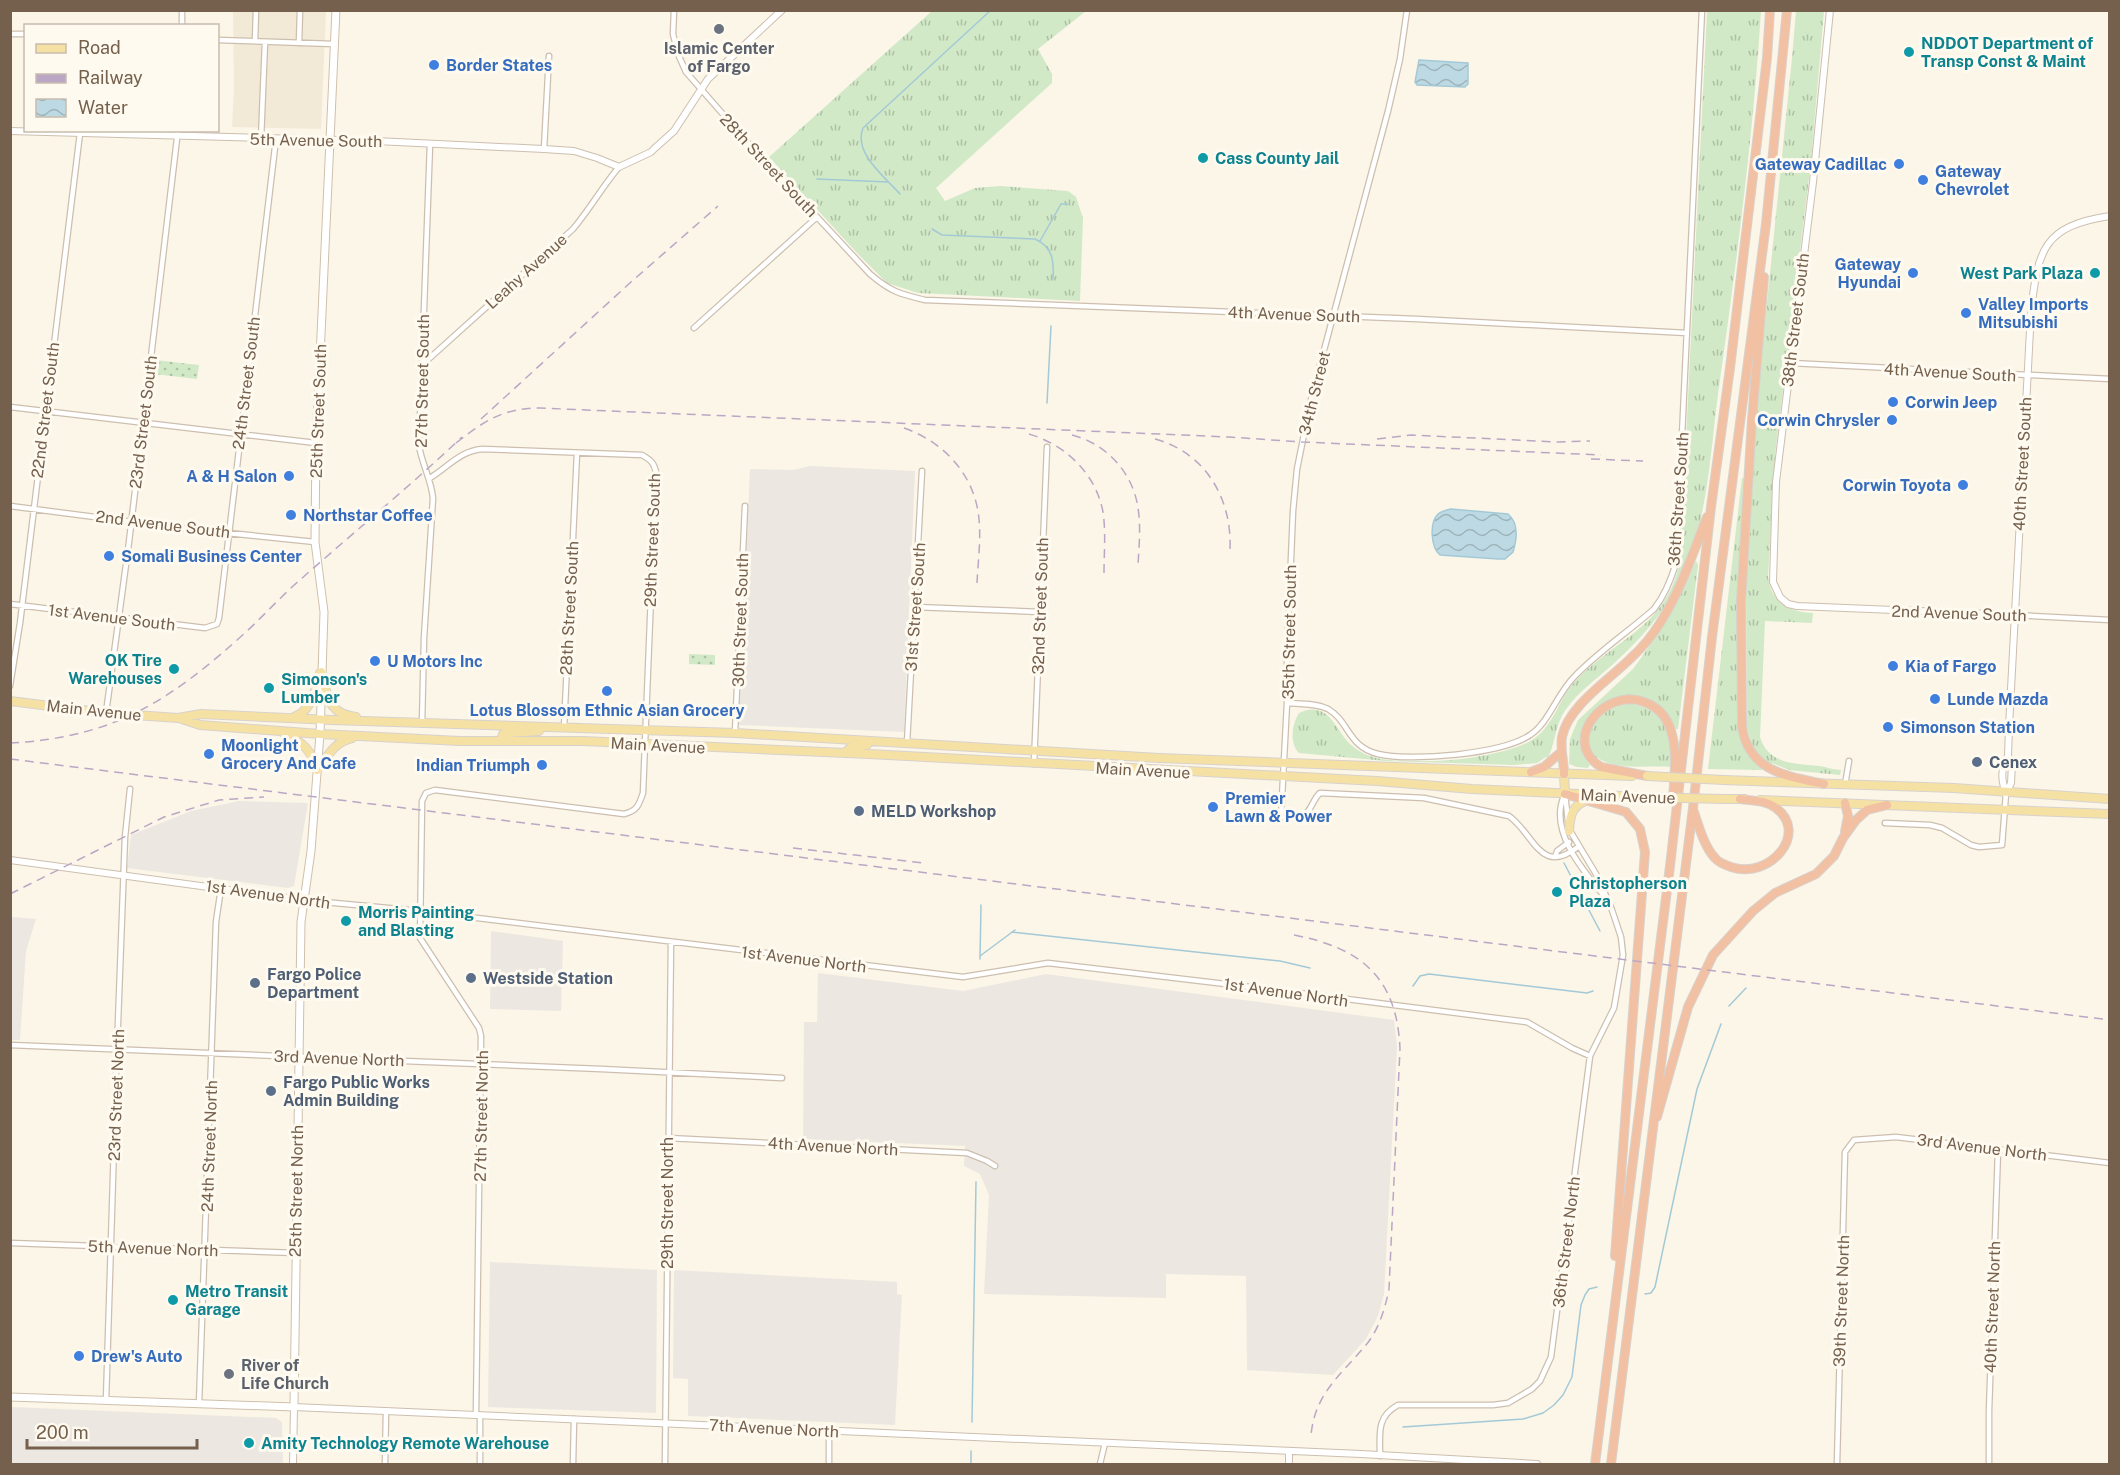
<svg xmlns="http://www.w3.org/2000/svg" width="2120" height="1475" font-family="'Public Sans',sans-serif">
<defs>
<pattern id="grass-tufts" width="24" height="20" patternUnits="userSpaceOnUse" patternTransform="scale(1.5)"><rect width="24" height="20" fill="#d1e9c7"/><path d="M3 7l-1-3M5 7V3M7 7l1-3M15 17l-1-3M17 17v-4M19 17l1-3" fill="none" stroke="#aec0a4"/></pattern>
<pattern id="park-dots" width="8" height="8" patternUnits="userSpaceOnUse" patternTransform="scale(1.5)"><rect width="8" height="8" fill="#d1e9c7"/><path d="M2 2h.1M6 6h.1" fill="none" stroke="#aec0a4" stroke-width="1.8" stroke-linecap="round"/></pattern>
<pattern id="water-waves" width="16" height="10" patternUnits="userSpaceOnUse" patternTransform="scale(1.5)"><rect width="16" height="10" fill="#bddae4"/><path d="M0 5q4-4 8 0t8 0" fill="none" stroke="#9eb4bb"/></pattern>
</defs>
<rect width="100%" height="100%" fill="#fbf6e8"/>
<path fill="#f3e9d7" d="M 233,11 L 326,11 L 321,129 L 232,127 L 234,90 Z"/>
<path fill="#ece8e1" d="M 810,466 L 915,471 L 904,732 L 739,725 L 750,469 L 793,470 Z
M 239,801 L 308,803 L 294,886 L 288,888 L 127,868 L 131,835 L 191,811 Z
M 11,917 L 36,919 L 26,951 L 20,1040 L 11,1040 Z
M 491,931 L 563,941 L 561,1011 L 490,1009 Z
M 818,973 L 963,991 L 1046,974 L 1394,1020 L 1397,1047 L 1384,1294 L 1378,1316 L 1366,1339 L 1333,1375 L 1247,1370 L 1246,1276 L 1166,1274 L 1166,1298 L 984,1294 L 989,1195 L 980,1174 L 964,1166 L 965,1146 L 803,1139 L 804,1022 L 817,1022 Z
M 490,1262 L 657,1270 L 656,1413 L 488,1407 Z
M 674,1270 L 897,1282 L 897,1294 L 902,1295 L 895,1425 L 688,1416 L 688,1379 L 673,1378 Z
M 11,1407 L 276,1418 L 282,1422 L 283,1464 L 11,1464 Z"/>
<path fill="url(#grass-tufts)" d="M 932,11 L 1086,11 L 1038,49 L 1052,74 L 1052,83 L 936,188 L 945,201 L 975,188 L 1000,186 L 1068,191 L 1076,197 L 1083,218 L 1080,301 L 918,293 L 887,283 L 857,253 L 769,157 Z
M 1707,11 L 1761,11 C 1753,139 1736,266 1718,394 C 1710,454 1708,520 1682,575 C 1666,612 1639,641 1610,667 C 1595,680 1578,692 1567,708 C 1555,723 1556,742 1548,758 L 1546,757 L 1537,763 L 1514,765 L 1386,761 L 1299,753 C 1289,743 1292,724 1299,713 C 1327,700 1334,726 1348,742 C 1353,747 1360,752 1367,755 C 1384,762 1407,761 1426,761 C 1452,762 1510,754 1532,740 C 1552,728 1558,702 1572,685 C 1613,638 1666,630 1680,561 Z
M 1796,11 L 1824,11 L 1811,161 L 1775,455 L 1768,577 C 1771,602 1789,612 1813,613 L 1812,623 L 1765,621 L 1760,737 C 1769,765 1794,763 1819,766 C 1827,767 1834,770 1841,770 L 1840,775 L 1789,770 L 1772,763 L 1770,765 L 1754,750 L 1747,728 L 1746,584 L 1751,481 L 1760,371 L 1792,58 Z
M 1742,478 L 1745,478 L 1740,569 L 1747,752 L 1763,770 L 1708,769 Z
M 1696,561 L 1698,565 L 1678,729 L 1675,729 L 1642,698 C 1604,689 1561,730 1590,765 L 1588,768 L 1577,767 L 1569,764 L 1570,739 L 1578,720 L 1633,669 L 1641,658 L 1668,619 Z
M 1628,703 C 1667,710 1672,731 1671,767 C 1649,765 1617,771 1598,758 L 1595,759 C 1578,729 1599,710 1628,703 Z"/>
<path fill="url(#park-dots)" d="M 155,360 L 199,365 L 197,379 L 154,374 Z
M 689,654 L 715,655 L 715,665 L 689,664 Z"/>
<path fill="url(#water-waves)" stroke="#a4c9d6" stroke-width="1.5" d="M 1419,60 L 1468,63 L 1468,84 L 1465,87 L 1417,85 L 1415,82 Z
M 1451,509 L 1508,514 C 1519,523 1517,539 1513,552 L 1505,559 L 1498,559 L 1440,555 C 1431,548 1429,523 1438,514 C 1442,511 1446,510 1451,509 Z"/>
<g fill="none" stroke-linecap="round" stroke-linejoin="round">
<path stroke="#a4c9d6" stroke-width="1.5" d="M 817,179 L 888,182
M 900,194 C 885,177 853,153 863,128 L 991,10
M 932,229 L 942,235 L 1035,239 C 1053,247 1054,261 1053,279
M 1040,241 L 1061,204 L 1068,204
M 1047,403 L 1051,326
M 1564,863 L 1600,931
M 1012,932 L 1280,961 L 1310,968
M 980,956 L 1015,930
M 980,959 L 981,905
M 1413,986 L 1420,976 L 1429,974 L 1587,993 L 1593,991
M 1729,1006 L 1746,988
M 1645,1294 L 1651,1293 L 1655,1287 L 1697,1089 L 1721,1024
M 972,1422 L 976,1182
M 1403,1427 L 1523,1419 L 1543,1413 L 1554,1405 L 1563,1395 L 1572,1377 L 1581,1305 L 1585,1295 L 1589,1289 L 1597,1287
M 971,1464 L 971,1451"/>
<g stroke="#cdbfaf" stroke-width="7">
<path id="minor" d="M 674,10 L 673,34 L 678,54 L 686,72 L 750,145 L 870,274 C 891,292 900,294 925,300 L 1417,319 L 1687,333
M 1407,10 L 1400,59 L 1388,111 L 1312,395 L 1297,469 L 1293,511 L 1287,653 L 1287,703 L 1281,817 L 1302,817 C 1312,811 1312,800 1320,793 L 1424,798 L 1509,816 C 1535,835 1540,876 1578,847
M 182,26 L 182,10
M 10,34 L 26,34
M 218,40 L 334,44
M 255,41 L 256,10
M 299,43 L 300,10
M 261,139 L 265,42
M 544,149 L 549,56
M 694,328 L 817,217
M 1791,363 L 2110,379
M 422,365 L 573,229 C 590,209 602,187 619,167
M 10,407 L 316,443
M 430,478 C 448,467 460,451 482,449 L 642,455 C 651,460 654,463 656,472 L 643,793 C 639,805 637,811 624,814 L 435,790 L 426,793 L 422,801 L 420,938 L 479,1028 L 481,1036 L 476,1415
M 10,506 L 180,528 L 315,542
M 10,604 L 205,628 L 217,624 L 219,618 L 276,139
M 915,607 L 1040,612
M 2015,615 L 2110,620
M 10,686 L 20,623 L 80,133
M 1287,703 C 1300,704 1316,703 1328,709 C 1349,721 1348,747 1378,754 C 1411,762 1502,754 1530,735 C 1548,724 1557,694 1574,677 C 1598,652 1628,632 1654,609 C 1665,595 1671,580 1676,563 L 1702,10
M 106,713 L 129,542 L 178,130
M 422,724 L 424,638 L 433,498 C 431,479 422,464 419,446 L 430,144
M 564,728 L 577,453
M 735,733 L 745,506
M 907,743 L 922,471
M 1034,764 L 1047,447
M 1845,785 L 1849,761
M 1565,794 L 1568,821
M 1565,794 C 1547,829 1583,871 1605,897
M 1885,823 L 1930,825 L 1942,828 L 1971,845 L 1979,847 L 2002,845 L 2006,793
M 1555,857 L 1557,851 L 1569,842
M 303,900 L 420,911 L 963,977 L 1048,963 L 1276,990 L 1527,1022 L 1572,1048 L 1590,1056
M 10,1045 L 601,1069 L 782,1078
M 668,1138 L 967,1153 L 987,1161 L 995,1166
M 10,1243 L 296,1253
M 106,1401 L 117,1049 L 125,837 L 130,789
M 199,1404 L 216,922 L 221,888
M 1380,1456 C 1380,1434 1376,1417 1398,1405 L 1493,1405 L 1508,1403 L 1532,1389 L 1540,1381 L 1551,1357 L 1590,1056 L 1614,1008 L 1623,955 L 1621,937 L 1612,910 L 1599,879 L 1569,829
M 385,1464 L 386,1411
M 480,1464 L 480,1415
M 573,1464 L 574,1419
M 665,1464 L 671,942
M 829,1464 L 829,1431
M 1100,1464 L 1105,1443
M 1837,1464 L 1845,1152 L 1854,1140 L 1896,1137 L 2110,1163
M 1989,1464 L 1989,1411 L 1998,1150"/>
</g>
<g stroke="#cdbfaf" stroke-width="8">
<path id="tertiary" d="M 1830,10 L 1813,182 L 1776,482 L 1773,582 L 1780,597 L 1788,604 L 1797,606 L 2015,615
M 10,131 L 376,141 L 544,149 L 574,151 L 597,158 L 619,167 L 651,152 L 655,148 L 674,131 L 708,79 L 782,10
M 2006,793 L 2011,783 L 2012,764 L 2008,756 L 2009,727 L 2031,311 C 2038,250 2043,226 2110,216
M 2006,793 C 2001,780 2000,768 2008,756
M 10,860 L 303,900
M 293,1464 L 294,1407 L 1361,1454 L 1537,1464
M 1289,1464 L 1289,1451"/>
</g>
<g stroke="#d0c0ac" stroke-width="9">
<path id="secondary" d="M 10,1397 L 294,1407 L 301,922 L 311,851 L 320,734 L 324,612 L 315,542 L 316,443 L 336,10"/>
</g>
<g stroke="#d8d2cd" stroke-width="10">
<path id="primary" d="M 321,672 C 328,697 327,713 356,717
M 10,701 L 106,713 L 178,718 L 201,714 L 332,720 L 735,733 L 1159,758 L 1632,776
M 294,717 C 312,711 315,690 320,673
M 179,718 L 200,725 L 320,734 L 460,741 L 583,741 L 869,754 L 1377,781 L 1472,789 L 1643,797
M 285,735 C 304,742 311,751 317,770
M 501,741 L 503,734 L 506,733 L 539,731
M 845,753 L 851,747 L 867,745
M 317,770 C 328,756 334,742 352,738
M 1564,774 L 1565,794
M 1724,780 L 1954,788 L 2110,799
M 1723,799 L 1745,799
M 1760,800 L 2110,814
M 1569,831 C 1570,814 1572,805 1590,799"/>
</g>
<g stroke="#d8d2cd" stroke-width="10">
<path id="motorway" d="M 1764,277 L 1752,420 L 1741,601 L 1742,727 C 1749,772 1787,776 1824,784
M 1531,772 L 1544,767 L 1561,752
M 1564,774 C 1564,761 1560,750 1562,737 C 1568,706 1609,680 1631,658 C 1642,648 1652,636 1660,623 C 1681,590 1693,553 1707,517
M 1647,776 L 1601,767 C 1560,741 1604,687 1644,702 C 1658,707 1667,717 1671,731 C 1678,752 1674,778 1673,800
M 1565,794 L 1626,812 L 1640,829 L 1645,852 L 1615,1256
M 1845,803 L 1848,816 L 1845,832
M 1694,812 C 1699,827 1704,846 1715,858 C 1719,863 1725,865 1731,867 C 1769,880 1810,834 1776,808 C 1766,800 1752,801 1740,799
M 1657,1117 L 1688,1007 L 1713,955 L 1753,911 L 1775,893 L 1816,874 L 1834,856 L 1843,838 L 1856,820 L 1867,810 L 1887,805
M 1595,1464 L 1670,866 L 1711,507 L 1730,368 L 1767,58 L 1770,10
M 1611,1464 L 1693,808 L 1712,637 L 1766,224 L 1787,10"/>
</g>
<use href="#minor" stroke="#fff" stroke-width="4.5"/>
<use href="#tertiary" stroke="#fff" stroke-width="6"/>
<use href="#secondary" stroke="#fff" stroke-width="7"/>
<use href="#primary" stroke="#f6e1a5" stroke-width="8"/>
<use href="#motorway" stroke="#f2c0a3" stroke-width="8"/>
<path stroke="#bba7c5" stroke-width="1.5" stroke-dasharray="9 6" stroke-linecap="butt" d="M 481,419 L 631,282 L 718,206
M 904,428 C 944,442 975,475 979,519 C 981,540 978,562 977,583
M 1029,434 C 1066,445 1096,474 1103,512 C 1106,532 1104,553 1104,573
M 1072,435 C 1107,444 1133,473 1138,508 C 1141,527 1139,546 1138,565
M 1155,439 C 1206,453 1232,499 1230,549
M 1377,439 L 1411,435 L 1558,442 L 1590,441
M 456,443 C 484,421 503,408 540,408 L 1229,437 L 1302,442 L 1601,455
M 1591,459 L 1643,461
M 10,743 C 114,738 171,700 246,632 C 262,617 276,602 292,587 C 348,537 407,489 462,437
M 10,759 L 2110,1020
M 793,848 L 924,863
M 10,894 L 164,817 L 219,800 L 264,797
M 1294,935 C 1361,948 1397,977 1400,1049 L 1389,1289 C 1385,1309 1379,1329 1366,1345 C 1341,1375 1315,1393 1311,1435"/>
<g stroke="#d8d2cd" stroke-width="10" stroke-linecap="butt">
<path id="primary-bridge" d="M 1647,776 L 1724,780
M 1643,797 L 1723,799"/>
</g>
<use href="#primary-bridge" stroke="#f6e1a5" stroke-width="8"/>
</g>
<g fill="#6b7280" stroke="#fefaef" stroke-width="2">
<circle cx="719" cy="29" r="6"/>
<circle cx="229" cy="1374" r="6"/>
</g>
<g fill="#0f9aa8" stroke="#fefaef" stroke-width="2">
<circle cx="1909" cy="52" r="6"/>
<circle cx="1203" cy="158" r="6"/>
<circle cx="2095" cy="273" r="6"/>
<circle cx="174" cy="669" r="6"/>
<circle cx="269" cy="688" r="6"/>
<circle cx="1557" cy="892" r="6"/>
<circle cx="346" cy="921" r="6"/>
<circle cx="173" cy="1300" r="6"/>
<circle cx="249" cy="1443" r="6"/>
</g>
<g fill="#3f7fe0" stroke="#fefaef" stroke-width="2">
<circle cx="434" cy="65" r="6"/>
<circle cx="1899" cy="164" r="6"/>
<circle cx="1923" cy="180" r="6"/>
<circle cx="1913" cy="273" r="6"/>
<circle cx="1966" cy="313" r="6"/>
<circle cx="1893" cy="402" r="6"/>
<circle cx="1892" cy="420" r="6"/>
<circle cx="289" cy="476" r="6"/>
<circle cx="1963" cy="485" r="6"/>
<circle cx="291" cy="515" r="6"/>
<circle cx="109" cy="556" r="6"/>
<circle cx="375" cy="661" r="6"/>
<circle cx="1893" cy="666" r="6"/>
<circle cx="607" cy="691" r="6"/>
<circle cx="1935" cy="699" r="6"/>
<circle cx="1888" cy="727" r="6"/>
<circle cx="209" cy="754" r="6"/>
<circle cx="542" cy="765" r="6"/>
<circle cx="1213" cy="807" r="6"/>
<circle cx="79" cy="1356" r="6"/>
</g>
<g fill="#5c6f8a" stroke="#fefaef" stroke-width="2">
<circle cx="1977" cy="762" r="6"/>
<circle cx="859" cy="811" r="6"/>
<circle cx="471" cy="978" r="6"/>
<circle cx="255" cy="983" r="6"/>
<circle cx="271" cy="1091" r="6"/>
</g>
<g text-anchor="middle" stroke-width="6" stroke-linejoin="round" paint-order="stroke">
<g font-size="16" font-weight="bold" fill="#0d838f" stroke="#fefaef" text-anchor="start">
<text x="1921" y="49">NDDOT Department of<tspan x="1921" dy="18">Transp Const &amp; Maint</tspan></text>
<text x="1215" y="164">Cass County Jail</text>
<text x="2083" y="279" text-anchor="end">West Park Plaza</text>
<text x="162" y="666" text-anchor="end">OK Tire<tspan x="162" dy="18">Warehouses</tspan></text>
<text x="281" y="685">Simonson's<tspan x="281" dy="18">Lumber</tspan></text>
<text x="1569" y="889">Christopherson<tspan x="1569" dy="18">Plaza</tspan></text>
<text x="358" y="918">Morris Painting<tspan x="358" dy="18">and Blasting</tspan></text>
<text x="185" y="1297">Metro Transit<tspan x="185" dy="18">Garage</tspan></text>
<text x="261" y="1449">Amity Technology Remote Warehouse</text>
</g>
<g font-size="16" font-weight="bold" fill="#5b616d" stroke="#fefaef">
<text x="719" y="54">Islamic Center<tspan x="719" dy="18">of Fargo</tspan></text>
<text x="241" y="1371" text-anchor="start">River of<tspan x="241" dy="18">Life Church</tspan></text>
</g>
<g font-size="16" font-weight="bold" fill="#366cbe" stroke="#fefaef" text-anchor="start">
<text x="446" y="71">Border States</text>
<text x="1887" y="170" text-anchor="end">Gateway Cadillac</text>
<text x="1935" y="177">Gateway<tspan x="1935" dy="18">Chevrolet</tspan></text>
<text x="1901" y="270" text-anchor="end">Gateway<tspan x="1901" dy="18">Hyundai</tspan></text>
<text x="1978" y="310">Valley Imports<tspan x="1978" dy="18">Mitsubishi</tspan></text>
<text x="1905" y="408">Corwin Jeep</text>
<text x="1880" y="426" text-anchor="end">Corwin Chrysler</text>
<text x="277" y="482" text-anchor="end">A &amp; H Salon</text>
<text x="1951" y="491" text-anchor="end">Corwin Toyota</text>
<text x="303" y="521">Northstar Coffee</text>
<text x="121" y="562">Somali Business Center</text>
<text x="387" y="667">U Motors Inc</text>
<text x="1905" y="672">Kia of Fargo</text>
<text x="1947" y="705">Lunde Mazda</text>
<text x="607" y="716" text-anchor="middle">Lotus Blossom Ethnic Asian Grocery</text>
<text x="1900" y="733">Simonson Station</text>
<text x="221" y="751">Moonlight<tspan x="221" dy="18">Grocery And Cafe</tspan></text>
<text x="530" y="771" text-anchor="end">Indian Triumph</text>
<text x="1225" y="804">Premier<tspan x="1225" dy="18">Lawn &amp; Power</tspan></text>
<text x="91" y="1362">Drew's Auto</text>
</g>
<g font-size="16" fill="#75604d" stroke="#fefaef">
<text transform="translate(316 140) rotate(1)" y="6">5th Avenue South</text>
<text transform="translate(769 165) rotate(47)" y="6">28th Street South</text>
<text transform="translate(526 271) rotate(-42)" y="6">Leahy Avenue</text>
<text transform="translate(1294 314) rotate(2)" y="6">4th Avenue South</text>
<text transform="translate(1795 320) rotate(-83)" y="6">38th Street South</text>
<text transform="translate(1950 372) rotate(3)" y="6">4th Avenue South</text>
<text transform="translate(422 381) rotate(-89)" y="6">27th Street South</text>
<text transform="translate(246 383) rotate(-83)" y="6">24th Street South</text>
<text transform="translate(1314 393) rotate(-76)" y="6">34th Street</text>
<text transform="translate(45 410) rotate(-83)" y="6">22nd Street South</text>
<text transform="translate(318 411) rotate(-88)" y="6">25th Street South</text>
<text transform="translate(143 422) rotate(-83)" y="6">23rd Street South</text>
<text transform="translate(2022 464) rotate(-87)" y="6">40th Street South</text>
<text transform="translate(1678 499) rotate(-86)" y="6">36th Street South</text>
<text transform="translate(163 524) rotate(7)" y="6">2nd Avenue South</text>
<text transform="translate(652 540) rotate(-88)" y="6">29th Street South</text>
<text transform="translate(1040 606) rotate(-88)" y="6">32nd Street South</text>
<text transform="translate(915 607) rotate(-86)" y="6">31st Street South</text>
<text transform="translate(569 608) rotate(-87)" y="6">28th Street South</text>
<text transform="translate(1959 613) rotate(2)" y="6">2nd Avenue South</text>
<text transform="translate(112 617) rotate(7)" y="6">1st Avenue South</text>
<text transform="translate(740 620) rotate(-88)" y="6">30th Street South</text>
<text transform="translate(1289 632) rotate(-89)" y="6">35th Street South</text>
<text transform="translate(94 710) rotate(6)" y="6">Main Avenue</text>
<text transform="translate(658 745) rotate(3)" y="6">Main Avenue</text>
<text transform="translate(1143 770) rotate(3)" y="6">Main Avenue</text>
<text transform="translate(1628 796) rotate(2)" y="6">Main Avenue</text>
<text transform="translate(268 894) rotate(8)" y="6">1st Avenue North</text>
<text transform="translate(804 959) rotate(7)" y="6">1st Avenue North</text>
<text transform="translate(1286 992) rotate(8)" y="6">1st Avenue North</text>
<text transform="translate(339 1058) rotate(2)" y="6">3rd Avenue North</text>
<text transform="translate(116 1095) rotate(-88)" y="6">23rd Street North</text>
<text transform="translate(481 1116) rotate(-89)" y="6">27th Street North</text>
<text transform="translate(209 1146) rotate(-88)" y="6">24th Street North</text>
<text transform="translate(833 1146) rotate(3)" y="6">4th Avenue North</text>
<text transform="translate(1982 1147) rotate(7)" y="6">3rd Avenue North</text>
<text transform="translate(296 1191) rotate(-89)" y="6">25th Street North</text>
<text transform="translate(667 1203) rotate(-90)" y="6">29th Street North</text>
<text transform="translate(1566 1242) rotate(-83)" y="6">36th Street North</text>
<text transform="translate(153 1248) rotate(2)" y="6">5th Avenue North</text>
<text transform="translate(1841 1301) rotate(-88)" y="6">39th Street North</text>
<text transform="translate(1992 1307) rotate(-88)" y="6">40th Street North</text>
<text transform="translate(774 1428) rotate(3)" y="6">7th Avenue North</text>
</g>
<g font-size="16" font-weight="bold" fill="#4e5e75" stroke="#fefaef" text-anchor="start">
<text x="1989" y="768">Cenex</text>
<text x="871" y="817">MELD Workshop</text>
<text x="267" y="980">Fargo Police<tspan x="267" dy="18">Department</tspan></text>
<text x="483" y="984">Westside Station</text>
<text x="283" y="1088">Fargo Public Works<tspan x="283" dy="18">Admin Building</tspan></text>
</g>
</g>
<rect width="2120" height="1475" fill="none" stroke="#75604d" stroke-width="24"/>
<rect x="24" y="24" width="195" height="108" fill="#fefaef" stroke="#c7bcae" stroke-width="1.5"/>
<rect x="36" y="44" width="30" height="9" fill="#f6e1a5" stroke="#c7bcae" stroke-width="1.5"/>
<text x="78" y="54" font-size="18" fill="#75604d">Road</text>
<rect x="36" y="74" width="30" height="9" fill="#bba7c5" stroke="#c7bcae" stroke-width="1.5"/>
<text x="78" y="84" font-size="18" fill="#75604d">Railway</text>
<rect x="36" y="99" width="30" height="18" fill="url(#water-waves)" stroke="#c7bcae" stroke-width="1.5"/>
<text x="78" y="114" font-size="18" fill="#75604d">Water</text>
<path d="M27 1439v9h170v-9" fill="none" stroke="#75604d" stroke-width="3"/>
<text x="36" y="1439" font-size="18" fill="#75604d" stroke="#fefaef" stroke-width="4.5" paint-order="stroke">200 m</text>
</svg>
